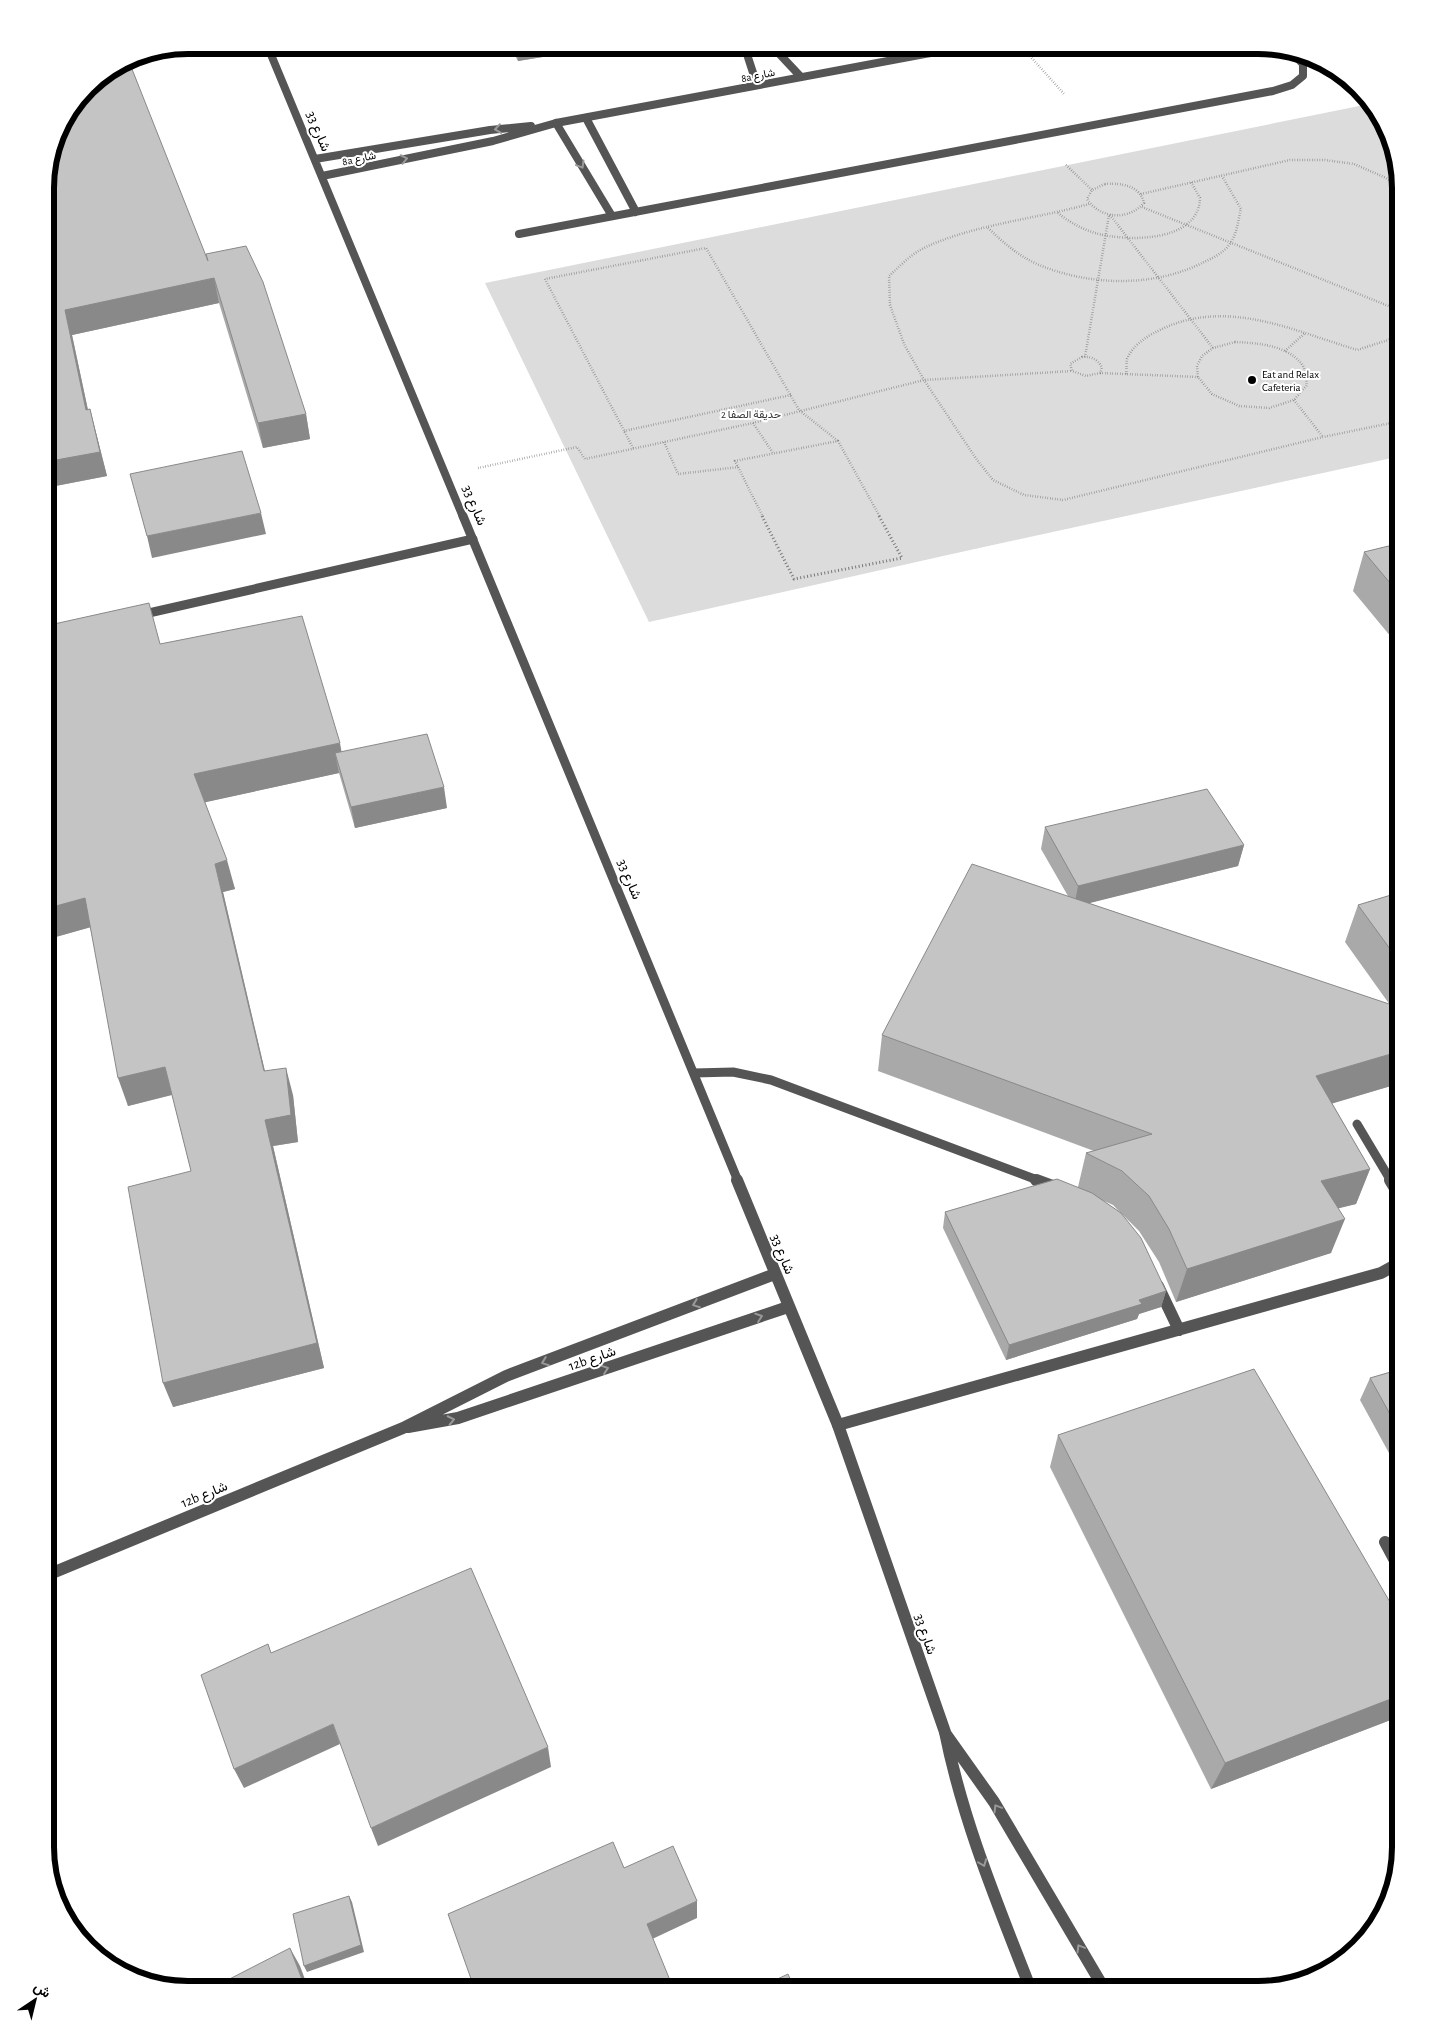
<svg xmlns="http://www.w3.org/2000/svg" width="1446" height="2035" font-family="'Alegreya Sans',Vazirmatn,sans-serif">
<rect width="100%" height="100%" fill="#fff"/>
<path fill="#dcdcdc" d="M 1369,104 L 1382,117 L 1401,188 L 1401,456 L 952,554 L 649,622 L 485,283 Z"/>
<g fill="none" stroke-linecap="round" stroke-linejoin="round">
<path stroke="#777" stroke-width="2.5" stroke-dasharray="0.5 2" stroke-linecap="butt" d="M 1020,45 L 1065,95
M 1066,165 L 1092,190
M 1105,184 C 1121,183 1140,185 1144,203 C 1128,221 1100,219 1087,199 L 1092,190 Z
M 1141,194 L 1290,160 L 1325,160 L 1354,164 L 1386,178 L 1401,189
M 1089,204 C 1036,219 970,225 922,249 C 910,255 899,267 889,276 L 890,305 L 904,344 L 924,380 L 977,460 L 993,480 L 1024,495 L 1063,500 L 1323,437 L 1401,421
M 1142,207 L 1401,311
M 1058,213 C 1069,222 1082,229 1095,233 C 1126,242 1199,243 1200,198 L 1191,182
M 1110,215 L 1213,348
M 988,228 C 1004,243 1017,255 1037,264 C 1088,286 1154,288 1204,262 C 1213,258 1223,253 1229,245 C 1237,235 1238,221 1241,209 L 1222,176
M 1235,342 C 1258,343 1289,345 1303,366 C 1306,371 1306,379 1307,385 L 1294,400 L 1269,408 L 1239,406 L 1212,394 L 1198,377 L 1197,366 L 1202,356 L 1213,348 Z
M 1285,351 L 1305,333 L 1357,350 L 1401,336
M 1082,357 C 1091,356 1097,359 1102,367 L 1100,373 L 1086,376 L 1072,371 L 1070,364 Z
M 1085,357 L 1109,215
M 1100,373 L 1198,377
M 1126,374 C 1127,369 1126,363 1127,359 C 1132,346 1147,336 1158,331 C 1206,306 1257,317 1305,333
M 1294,400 L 1323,437
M 753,423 L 773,453
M 624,431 L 791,395
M 664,442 L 678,474 L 739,467
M 633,448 L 545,279 L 706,248 L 799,410 L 838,441
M 478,468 L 577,447 L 585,459 L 753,423 L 924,380 L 1072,371
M 763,517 L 735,461 L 838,441 L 880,517"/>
<path stroke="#777" stroke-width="3" stroke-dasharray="1 2.5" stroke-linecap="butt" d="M 762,516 L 794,579 L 902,558 L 879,516"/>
<path stroke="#555" stroke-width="8" d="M 925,45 L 930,53
M 586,118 L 636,212
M 556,123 L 612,216
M 519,234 L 1273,91 L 1292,85 L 1303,76 L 1303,64 L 1292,53 L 1280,49"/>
<path stroke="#555" stroke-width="9" d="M 140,615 L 473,539
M 694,1073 L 733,1072 L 771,1080 L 1040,1181
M 1357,1124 L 1391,1181"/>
<path stroke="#555" stroke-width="12" d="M 1036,1180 L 1055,1187
M 1390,1180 L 1401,1198
M 1158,1286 L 1179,1330
M 838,1425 L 1381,1273 L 1401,1262
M 1385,1542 L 1401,1572"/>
<path stroke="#555" stroke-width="8" d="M 267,45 L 463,517
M 744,45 L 757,85
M 771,45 L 801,77
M 315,159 L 490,130 L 531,126
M 322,176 L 493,141 L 556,123 L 973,45"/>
<path stroke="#555" stroke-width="9" d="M 463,516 L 738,1181"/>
<path stroke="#555" stroke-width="12" d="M 737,1180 L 838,1425 L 945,1732 C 963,1822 998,1905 1031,1990
M 408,1427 L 458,1418 L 788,1307
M 45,1576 L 403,1428 L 506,1376 L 775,1274
M 945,1733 L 994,1802 L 1105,1990"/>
</g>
<path fill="#a9a9a9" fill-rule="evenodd" d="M 509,45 L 653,45 L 653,48 L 603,57 L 598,48 L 518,61 Z
M 45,178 L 207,257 L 306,414 L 310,439 L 263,448 L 219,303 L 72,335 L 88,410 L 90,409 L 107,476 L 45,488 Z
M 1401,543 L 1401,649 L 1353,591 L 1364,552 Z
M 160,644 L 341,752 L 447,808 L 355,828 L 339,773 L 205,802 L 235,889 L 223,892 L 265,1071 L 293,1095 L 298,1142 L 273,1146 L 324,1368 L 173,1407 L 191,1171 L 172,1095 L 128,1106 L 90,927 L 45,940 Z
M 1045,827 L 1244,845 L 1238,866 L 1088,903 L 1390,1005 L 1345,942 L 1358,905 L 1401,892 L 1401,1083 L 1332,1103 L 1370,1169 L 1356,1204 L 1338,1208 L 1331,1253 L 1176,1302 L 1159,1262 L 1139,1231 L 1122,1214 L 1166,1291 L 1161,1307 L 1139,1314 L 1137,1319 L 1006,1360 L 943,1228 L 945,1212 L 1078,1187 L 1086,1153 L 1094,1151 L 878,1071 L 882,1035 L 1068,896 L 1041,849 ZM 1102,1200 L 1113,1205 L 1120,1212 Z
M 1401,1369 L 1401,1462 L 1395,1464 L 1360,1400 L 1370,1378 Z
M 1058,1435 L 1401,1621 L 1401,1716 L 1211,1789 L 1050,1467 Z"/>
<path fill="#898989" d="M 516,45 L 597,45 L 598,48 L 518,61 Z
M 602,45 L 653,45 L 653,48 L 603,57 Z
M 214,278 L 219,303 L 72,335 L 93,434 L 86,410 L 65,310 Z
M 90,409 L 107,476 L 45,488 L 45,462 Z
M 306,414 L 310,439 L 263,448 L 258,423 Z
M 261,513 L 266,534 L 152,558 L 147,536 Z
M 340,743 L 345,772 L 335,753 L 339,773 L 202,803 L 194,774 Z
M 444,787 L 447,808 L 355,828 L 351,807 Z
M 1244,845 L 1238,866 L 1074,907 L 1078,886 Z
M 227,860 L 235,889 L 223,892 L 271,1098 L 264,1071 L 215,864 Z
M 85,898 L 95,926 L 45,940 L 45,909 Z
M 1401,1051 L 1401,1083 L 1304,1112 L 1316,1076 Z
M 165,1067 L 175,1094 L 128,1106 L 118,1078 Z
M 286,1068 L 293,1095 L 298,1142 L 273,1146 L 324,1368 L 173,1407 L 163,1383 L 265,1120 Z
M 1370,1169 L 1356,1204 L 1308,1216 L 1321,1181 Z
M 1345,1219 L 1331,1253 L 1176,1302 L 1187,1269 Z
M 1166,1291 L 1161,1307 L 1139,1314 L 1137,1319 L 1006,1360 L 1009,1345 L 1139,1300 Z
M 1401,1452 L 1401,1462 L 1395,1464 Z
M 1401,1695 L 1401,1716 L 1211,1789 L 1225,1763 Z
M 333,1724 L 340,1744 L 244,1788 L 234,1769 Z
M 548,1747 L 551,1767 L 378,1846 L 371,1828 Z
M 349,1896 L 352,1902 L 364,1952 L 307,1972 L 304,1966 Z
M 697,1901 L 697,1918 L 648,1941 L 647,1924 Z
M 290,1948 L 300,1966 L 309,1990 L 306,1990 Z"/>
<path fill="#c4c4c4" stroke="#898989" d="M 128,59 L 208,261 L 206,254 L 246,246 L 263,282 L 306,414 L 258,423 L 214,278 L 65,310 L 86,410 L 90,409 L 100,452 L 45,462 L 45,178 L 60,124 L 93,81 Z
M 242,451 L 261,513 L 147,536 L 130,474 Z
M 1401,543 L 1401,596 L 1364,552 Z
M 149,603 L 160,644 L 302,616 L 340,743 L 194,774 L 227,860 L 215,864 L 264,1071 L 286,1068 L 291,1115 L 265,1120 L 317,1343 L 163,1383 L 128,1187 L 191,1171 L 165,1067 L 118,1078 L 85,898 L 45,909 L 45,626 Z
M 427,734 L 444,787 L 351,807 L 335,753 Z
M 1207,789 L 1244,845 L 1078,886 L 1045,827 Z
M 972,864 L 1401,1008 L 1401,1051 L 1316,1076 L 1370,1169 L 1321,1181 L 1345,1219 L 1187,1269 L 1169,1229 L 1149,1196 L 1122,1171 L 1086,1153 L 1152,1134 L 882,1035 Z
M 1401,892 L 1401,964 L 1358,905 Z
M 1057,1179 L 1092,1193 L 1121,1213 L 1141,1238 L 1166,1291 L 1139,1300 L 1142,1304 L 1009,1345 L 945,1212 Z
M 1254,1369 L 1401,1621 L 1401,1695 L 1225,1763 L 1058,1435 Z
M 1401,1369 L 1401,1434 L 1370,1378 Z
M 471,1568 L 548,1747 L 371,1828 L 333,1724 L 234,1769 L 201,1675 L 268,1644 L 271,1653 Z
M 613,1842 L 624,1868 L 673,1846 L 697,1901 L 647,1924 L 674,1990 L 475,1990 L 448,1914 Z
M 349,1896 L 361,1945 L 304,1966 L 293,1914 Z
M 290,1948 L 306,1990 L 208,1990 Z
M 788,1974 L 795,1990 L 754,1990 Z"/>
<defs><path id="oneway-chevron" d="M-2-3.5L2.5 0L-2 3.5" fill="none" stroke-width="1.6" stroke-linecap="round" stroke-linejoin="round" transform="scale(1.25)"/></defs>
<g stroke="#999">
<use href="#oneway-chevron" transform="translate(498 129) rotate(172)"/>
<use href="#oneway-chevron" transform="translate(404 159) rotate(-12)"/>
<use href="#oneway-chevron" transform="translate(581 165) rotate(59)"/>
<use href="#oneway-chevron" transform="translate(696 1304) rotate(159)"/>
<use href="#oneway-chevron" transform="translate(759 1317) rotate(-19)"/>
<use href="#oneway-chevron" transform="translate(545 1362) rotate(159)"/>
<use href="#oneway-chevron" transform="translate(605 1369) rotate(-19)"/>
<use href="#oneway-chevron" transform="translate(451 1420) rotate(-12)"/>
<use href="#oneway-chevron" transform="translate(997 1808) rotate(-121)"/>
<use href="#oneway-chevron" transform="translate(983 1863) rotate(69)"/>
<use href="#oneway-chevron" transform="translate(1080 1948) rotate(-121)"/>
</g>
<circle fill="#000" stroke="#fff" stroke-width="2" cx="1252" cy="380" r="5"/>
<g text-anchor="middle" stroke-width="4" stroke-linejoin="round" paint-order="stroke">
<g font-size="11" fill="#000" stroke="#fff">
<text transform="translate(758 75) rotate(-11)" y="4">8a شارع</text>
<text transform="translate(359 158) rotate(-12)" y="4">8a شارع</text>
</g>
<g font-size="11" fill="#000" stroke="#fff" text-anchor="start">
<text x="1262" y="378">Eat and Relax<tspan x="1262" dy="13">Cafeteria</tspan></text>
</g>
<g font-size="11" fill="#333" stroke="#fff">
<text x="751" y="418">حديقة الصفا 2</text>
</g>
<g font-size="14" fill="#000" stroke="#fff">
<text transform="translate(319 131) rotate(67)" y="5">شارع 33</text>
<text transform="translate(475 505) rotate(67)" y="5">شارع 33</text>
<text transform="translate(630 879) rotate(67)" y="5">شارع 33</text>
<text transform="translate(783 1254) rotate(68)" y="5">شارع 33</text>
<text transform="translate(592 1358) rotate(-19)" y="5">12b شارع</text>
<text transform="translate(204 1494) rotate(-22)" y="5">12b شارع</text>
<text transform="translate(926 1634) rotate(71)" y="5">شارع 33</text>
</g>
</g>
<path d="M0 0H1446V2035H0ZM188 54H1258A134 134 0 0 1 1392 188V1847A134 134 0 0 1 1258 1981H188A134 134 0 0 1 54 1847V188A134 134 0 0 1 188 54Z" fill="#fff" fill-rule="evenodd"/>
<path fill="none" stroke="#000" stroke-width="6" d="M188 54H1258A134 134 0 0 1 1392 188V1847A134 134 0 0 1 1258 1981H188A134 134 0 0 1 54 1847V188A134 134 0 0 1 188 54Z"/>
<g transform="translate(35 2000) rotate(35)" stroke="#ffffff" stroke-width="4" paint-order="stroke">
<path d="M0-4L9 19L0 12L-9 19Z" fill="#000000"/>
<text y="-8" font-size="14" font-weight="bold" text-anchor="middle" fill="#000000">ش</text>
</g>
</svg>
